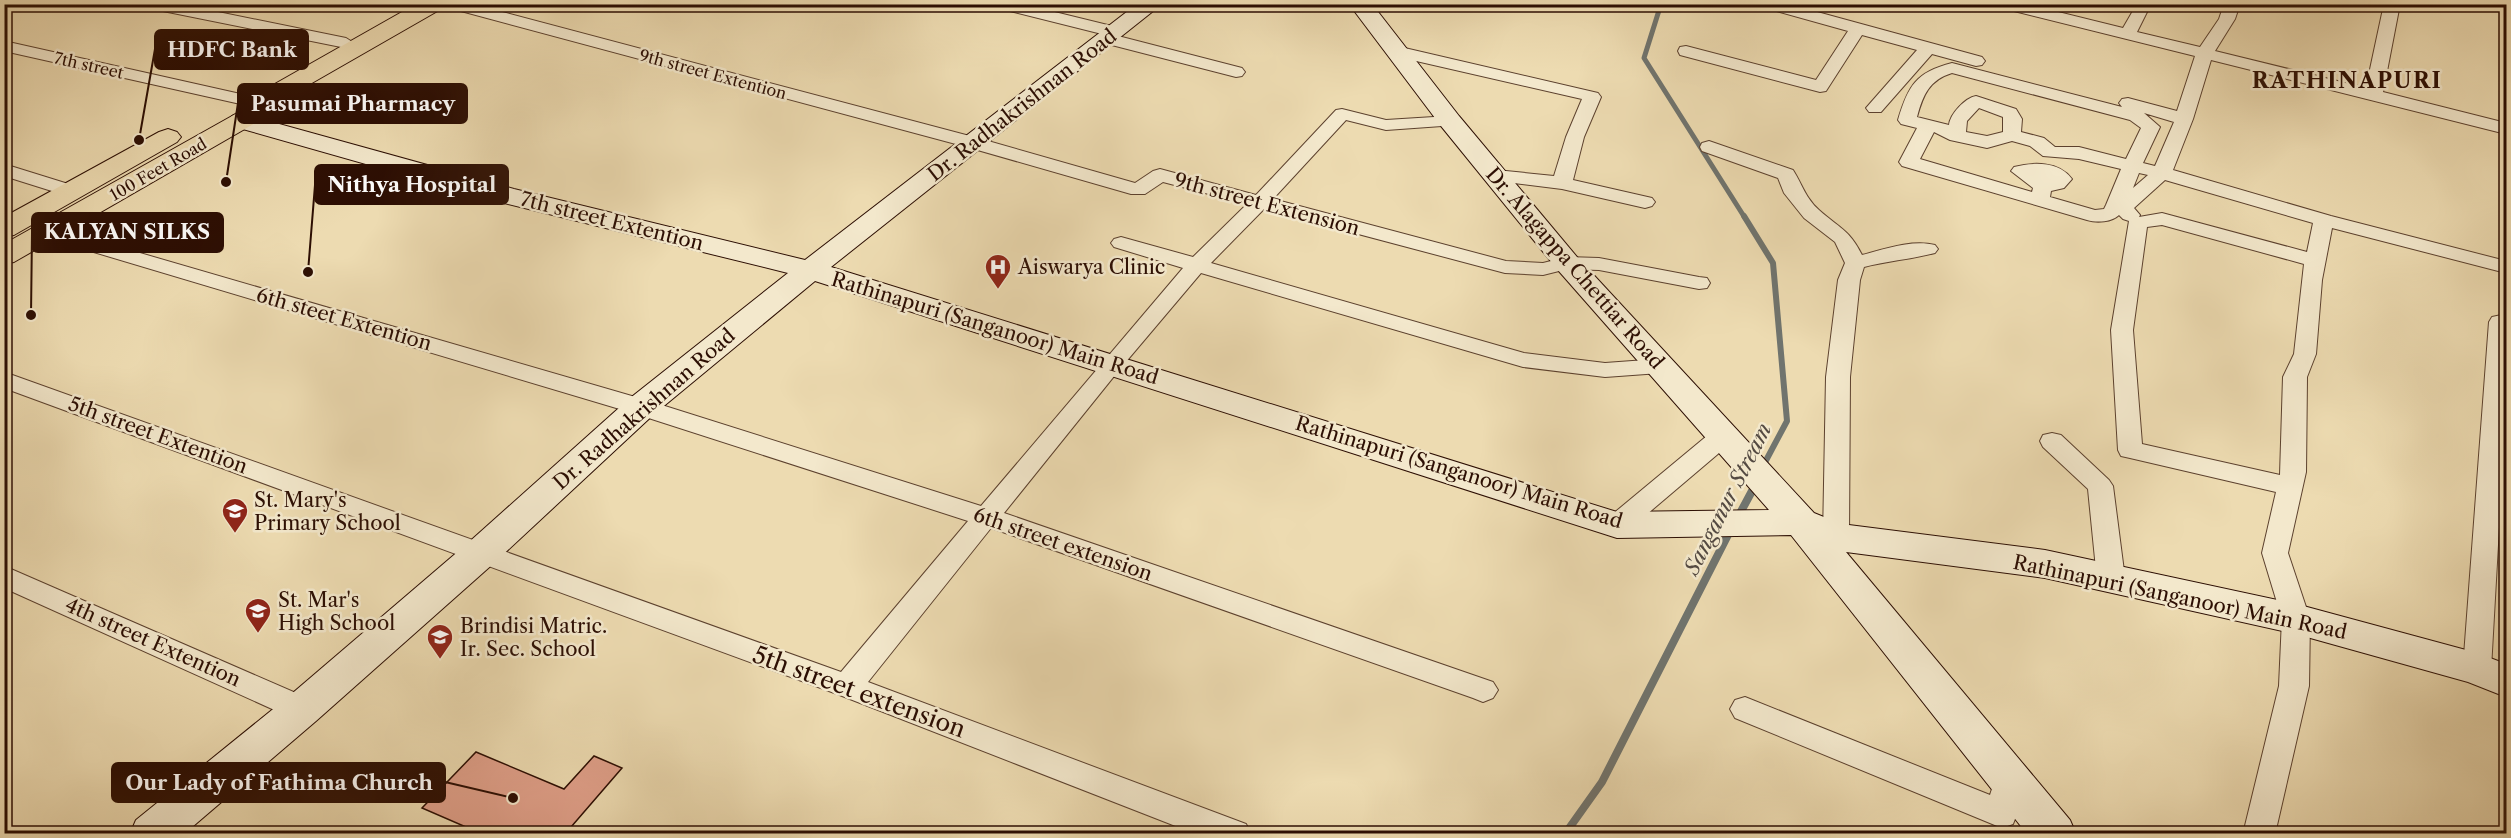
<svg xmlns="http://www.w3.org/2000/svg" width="2511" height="838" font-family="'Libre Caslon Text',serif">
<rect width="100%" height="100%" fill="#eddbb1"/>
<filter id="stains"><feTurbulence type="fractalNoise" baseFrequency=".00333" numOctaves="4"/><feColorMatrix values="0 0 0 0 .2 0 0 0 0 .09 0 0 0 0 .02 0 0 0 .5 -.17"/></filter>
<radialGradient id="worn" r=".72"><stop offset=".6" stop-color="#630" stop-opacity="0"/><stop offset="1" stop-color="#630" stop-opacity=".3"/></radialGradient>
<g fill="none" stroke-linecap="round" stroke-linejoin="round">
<path stroke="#70746e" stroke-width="5" d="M 1661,4 L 1644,58 L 1745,218"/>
<path stroke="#70746e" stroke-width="6" d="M 1744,216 L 1773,263 L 1787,421 L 1762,468
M 1751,492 L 1755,484"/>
<path stroke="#70746e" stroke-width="8" d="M 1738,517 L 1752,491
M 1565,834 L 1602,782 L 1731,529"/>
</g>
<path fill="#e0a08a" stroke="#2c0e03" stroke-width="1.5" d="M 476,752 L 564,789 L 594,756 L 622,768 L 565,834 L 482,834 L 422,808 Z"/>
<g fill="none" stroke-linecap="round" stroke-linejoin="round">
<g stroke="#5c412e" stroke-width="2">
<path id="street" d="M 4,4 L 21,4 L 4,13 Z
M 145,4 L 179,4 L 346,38 L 354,43 L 346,48 L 153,9 Z
M 444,4 L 472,4 L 981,139 L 1135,183 L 1153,171 L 1160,169 L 1256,195 L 1336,110 L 1342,109 L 1386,120 L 1450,116 L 1456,117 L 1459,121 L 1456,125 L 1386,130 L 1346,120 L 1273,199 L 1506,261 L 1543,263 L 1567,257 L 1599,258 L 1699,277 L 1707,278 L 1710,283 L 1707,288 L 1699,289 L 1599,270 L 1567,269 L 1543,275 L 1505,273 L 1264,209 L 1211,263 L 1524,353 L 1605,363 L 1660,359 L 1668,361 L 1671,366 L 1668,371 L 1660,373 L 1605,377 L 1523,367 L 1201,273 L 1119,370 L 1004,513 L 1493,682 L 1498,690 L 1493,698 L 1483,702 L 1473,698 L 991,528 L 868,682 L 1246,824 L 1251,834 L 1196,834 L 837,694 L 4,388 L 4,372 L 841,672 L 968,521 L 633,413 L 40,236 L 37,232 L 40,228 L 54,228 L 649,401 L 981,506 L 1183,268 L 1114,247 L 1111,243 L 1114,239 L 1121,237 L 1193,257 L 1247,204 L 1163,182 L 1145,194 L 1131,194 L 967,147 L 446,7 Z
M 992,4 L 1022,4 L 1120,28 L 1122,32 L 1118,36 L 1242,68 L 1245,72 L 1242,76 L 1236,77 L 1100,42 L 1098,38 L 1102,34 L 994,7 Z
M 1760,4 L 1788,4 L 1982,57 L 1985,61 L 1982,65 L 1976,66 L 1932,54 L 1881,112 L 1869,112 L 1866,108 L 1917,50 L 1862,35 L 1826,91 L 1820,92 L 1680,55 L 1678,51 L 1680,47 L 1686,46 L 1816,80 L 1848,31 L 1762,7 Z
M 1996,4 L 2026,4 L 2123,28 L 2134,9 L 2127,4 L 2151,4 L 2137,32 L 2200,47 L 2219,19 L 2224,4 L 2240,4 L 2235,19 L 2215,51 L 2366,88 L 2384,4 L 2400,4 L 2383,92 L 2506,123 L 2506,134 L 2211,60 L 2193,119 L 2173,170 L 2331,216 L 2506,261 L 2506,273 L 2332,228 L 2322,280 L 2316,354 L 2307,377 L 2306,472 L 2288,553 L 2310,619 L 2309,686 L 2275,834 L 2243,834 L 2279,686 L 2282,619 L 2262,553 L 2276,492 L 2130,458 L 2121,456 L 2118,450 L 2111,330 L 2129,221 L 2123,219 L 2119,215 C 2112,222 2097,223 2087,220 L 1902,166 L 1899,162 L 1917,128 L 1901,124 L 1898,120 C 1908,86 1916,72 1952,63 L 2122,107 L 2119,103 L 2122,99 L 2128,98 L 2177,111 L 2195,56 L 1998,7 ZM 1952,73 L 2130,120 L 2141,128 L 2126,159 L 2079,147 L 2055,147 L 2044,138 L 2021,132 L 2022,119 L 2016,109 L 1976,96 C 1965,98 1950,114 1949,125 L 1917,117 C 1923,95 1929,80 1952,73 ZM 1979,108 L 2003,117 L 2003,132 L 1987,136 L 1966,132 L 1967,121 ZM 2144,113 L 2174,122 L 2155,166 L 2143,163 L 2160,127 ZM 1934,132 L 1950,140 L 1987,148 L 2012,141 L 2030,146 L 2043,156 L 2079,159 L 2121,169 L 2106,205 L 2104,209 L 2095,210 L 2050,197 L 2051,191 L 2064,188 L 2072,179 C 2059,161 2033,162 2014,167 L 2011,171 L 2033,188 L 2032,192 L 1920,159 ZM 2139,173 L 2148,175 L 2133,188 ZM 2165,180 L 2313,223 L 2307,252 L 2162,213 L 2139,217 L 2140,215 L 2134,208 ZM 2162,225 L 2304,264 L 2294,354 L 2283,377 L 2280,475 L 2142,444 L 2133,330 L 2147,227 Z
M 4,41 L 245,95 L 251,96 L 254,100 L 251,104 L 245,105 L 4,51 Z
M 1396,46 L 1598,93 L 1601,97 L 1584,137 L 1573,180 L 1652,198 L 1655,202 L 1652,206 L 1645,208 L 1562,189 L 1489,180 L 1486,176 L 1489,172 L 1496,170 L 1554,176 L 1566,137 L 1582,99 L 1390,55 L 1388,51 L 1390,47 Z
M 1709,141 L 1793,170 C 1802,184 1806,199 1819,210 C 1839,228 1849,229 1862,255 C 1884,249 1913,239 1935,245 L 1938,249 L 1935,253 C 1912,259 1888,261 1864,267 L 1860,280 L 1850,377 L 1849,537 L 1845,544 L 1836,547 L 1827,544 L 1823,537 L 1826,377 L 1838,280 L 1845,263 L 1835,242 L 1804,218 L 1784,193 L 1778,178 L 1702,151 L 1700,147 L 1702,143 Z
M 4,164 L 78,187 L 81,191 L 78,195 L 71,197 L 4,176 Z
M 2506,314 L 2506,403 L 2491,669 L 2487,677 L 2477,681 L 2467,677 L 2463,669 L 2489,322 L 2492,317 Z
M 1723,428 L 1732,430 L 1735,436 L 1732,442 L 1626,532 L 1617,534 L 1608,532 L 1604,525 L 1608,518 L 1714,430 Z
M 2052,433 L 2061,435 L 2109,480 L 2113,486 L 2125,579 L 2121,586 L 2111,589 L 2101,586 L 2097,579 L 2088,489 L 2043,447 L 2040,441 L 2043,435 Z
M 4,566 L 312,700 L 317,709 L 312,718 L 302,721 L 292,718 L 4,588 Z
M 1745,697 L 1990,795 L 1998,770 L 2009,766 L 2020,770 C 2027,785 2020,808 2013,824 L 2002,828 L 1735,718 L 1730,709 L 1735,700 Z"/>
</g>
<g stroke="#2c0e03" stroke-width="2">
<path id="secondary" d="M 1137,4 L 1162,4 L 831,267 L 1617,512 L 1769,510 L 1557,269 L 1441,126 L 1349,4 L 1372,4 L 1459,116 L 1577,257 L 1814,513 L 1841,524 L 2045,550 L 2296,604 L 2477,653 L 2506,664 L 2506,697 L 2468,682 L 2296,634 L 2045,578 L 1846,552 L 2070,820 L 2076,834 L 2027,834 L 1791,535 L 1617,538 L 815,281 L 653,415 L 494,563 L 316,721 L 184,834 L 130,834 L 136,820 L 288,697 L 468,543 L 629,399 L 788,273 L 496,201 L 232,126 L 228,121 L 232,116 L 241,113 L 250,116 L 514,189 L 805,260 Z"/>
</g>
<g stroke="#2c0e03" stroke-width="2">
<path id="primary" d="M 416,4 L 444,4 L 441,9 L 291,95 L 275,111 L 250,126 L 14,262 L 4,264 L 4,244 L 232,116 L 257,101 L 273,85 Z
M 168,129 L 177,132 L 181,137 L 177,142 L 14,235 L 4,237 L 4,217 L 159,132 Z"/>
</g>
<use href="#street" fill="#f3e8cc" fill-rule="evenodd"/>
<use href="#secondary" fill="#f3e8cc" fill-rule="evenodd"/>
<use href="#primary" fill="#eddbb1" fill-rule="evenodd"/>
</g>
<defs>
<g id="hospital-pin" transform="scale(1.35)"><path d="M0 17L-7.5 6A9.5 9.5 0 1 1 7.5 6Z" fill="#8f2418" stroke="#f3e8cc"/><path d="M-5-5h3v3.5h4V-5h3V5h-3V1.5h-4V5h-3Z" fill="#fff"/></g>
<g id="school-pin" transform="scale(1.35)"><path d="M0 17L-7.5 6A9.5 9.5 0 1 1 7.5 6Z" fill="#8f2418" stroke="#f3e8cc"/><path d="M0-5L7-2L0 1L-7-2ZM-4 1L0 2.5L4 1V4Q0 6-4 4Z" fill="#fff"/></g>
</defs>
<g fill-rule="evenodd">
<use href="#hospital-pin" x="998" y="267"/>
<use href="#school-pin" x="235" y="511"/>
<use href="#school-pin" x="258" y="611"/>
<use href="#school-pin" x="440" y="637"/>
</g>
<g text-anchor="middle" stroke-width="5" stroke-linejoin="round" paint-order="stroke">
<g font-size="16" fill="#2c0e03" stroke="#f3e8cc">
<text transform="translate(89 65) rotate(13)" y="6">7th street</text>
<text transform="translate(713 74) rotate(15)" y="6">9th street Extention</text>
<text transform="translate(158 169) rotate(-30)" y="6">100 Feet Road</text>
</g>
<g font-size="20" fill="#2c0e03" stroke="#f3e8cc">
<text transform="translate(1022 105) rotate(-38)" y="7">Dr. Radhakrishnan Road</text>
<text transform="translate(1267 204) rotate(15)" y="7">9th street Extension</text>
<text transform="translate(612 221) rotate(14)" y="7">7th street Extention</text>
<text transform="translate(1575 268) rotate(49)" y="7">Dr. Alagappa Chettiar Road</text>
<text transform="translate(344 319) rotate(16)" y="7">6th steet Extention</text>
<text transform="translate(995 328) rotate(17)" y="7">Rathinapuri (Sanganoor) Main Road</text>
<text transform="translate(644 409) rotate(-41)" y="7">Dr. Radhakrishnan Road</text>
<text transform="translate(158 435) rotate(20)" y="7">5th street Extention</text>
<text transform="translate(1459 472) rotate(17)" y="7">Rathinapuri (Sanganoor) Main Road</text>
<text transform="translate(1063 544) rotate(19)" y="7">6th street extension</text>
<text transform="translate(2180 597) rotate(12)" y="7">Rathinapuri (Sanganoor) Main Road</text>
<text transform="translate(153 642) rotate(24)" y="7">4th street Extention</text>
</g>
<g font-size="20" fill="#2c0e03" stroke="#f3e8cc" text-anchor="start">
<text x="1018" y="274">Aiswarya Clinic</text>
<text x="254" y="507">St. Mary's<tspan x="254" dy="23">Primary School</tspan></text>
<text x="278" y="607">St. Mar's<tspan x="278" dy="23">High School</tspan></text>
<text x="460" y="633">Brindisi Matric.<tspan x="460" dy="23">Ir. Sec. School</tspan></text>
</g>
<g font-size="21" font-style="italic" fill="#544a42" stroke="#f3e8cc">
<text transform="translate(1728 499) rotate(-63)" y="7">Sanganur Stream</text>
</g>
<g font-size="22" font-weight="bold" letter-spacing="1.5" fill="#2c0e03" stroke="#f3e8cc">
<text x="2347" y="88">RATHINAPURI</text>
</g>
<g font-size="24" fill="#2c0e03" stroke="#f3e8cc">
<text transform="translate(859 692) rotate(20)" y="8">5th street extension</text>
</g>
</g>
<path fill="none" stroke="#2c0e03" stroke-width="2" d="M139 140L155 49M226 182L238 103M308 272L315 185M31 315L32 232M513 798L445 782"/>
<g fill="#2c0e03" stroke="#f3e8cc" stroke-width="2">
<circle cx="139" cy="140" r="6"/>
<circle cx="226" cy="182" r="6"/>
<circle cx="308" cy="272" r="6"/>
<circle cx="31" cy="315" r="6"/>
<circle cx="513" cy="798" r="6"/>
</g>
<g fill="#2c0e03" stroke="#2c0e03" stroke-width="2">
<rect x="155" y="30" width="153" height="39" rx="6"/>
<rect x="238" y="84" width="229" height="39" rx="6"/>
<rect x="315" y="165" width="193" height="39" rx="6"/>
<rect x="32" y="213" width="191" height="39" rx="6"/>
<rect x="112" y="763" width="333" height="39" rx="6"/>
</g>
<g font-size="21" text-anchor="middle" font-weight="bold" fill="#fff">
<text x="232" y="57">HDFC Bank</text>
<text x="353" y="111">Pasumai Pharmacy</text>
<text x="412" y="192">Nithya Hospital</text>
<text x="127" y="239">KALYAN SILKS</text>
<text x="279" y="790">Our Lady of Fathima Church</text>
</g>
<rect width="2511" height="838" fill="none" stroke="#eddbb1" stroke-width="24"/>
<rect x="6" y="6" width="2499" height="826" fill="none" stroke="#2c0e03" stroke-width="3"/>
<rect x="12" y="12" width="2487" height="814" fill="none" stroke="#2c0e03" stroke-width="1.5"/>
<rect width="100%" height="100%" filter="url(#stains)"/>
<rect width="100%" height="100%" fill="url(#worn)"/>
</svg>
